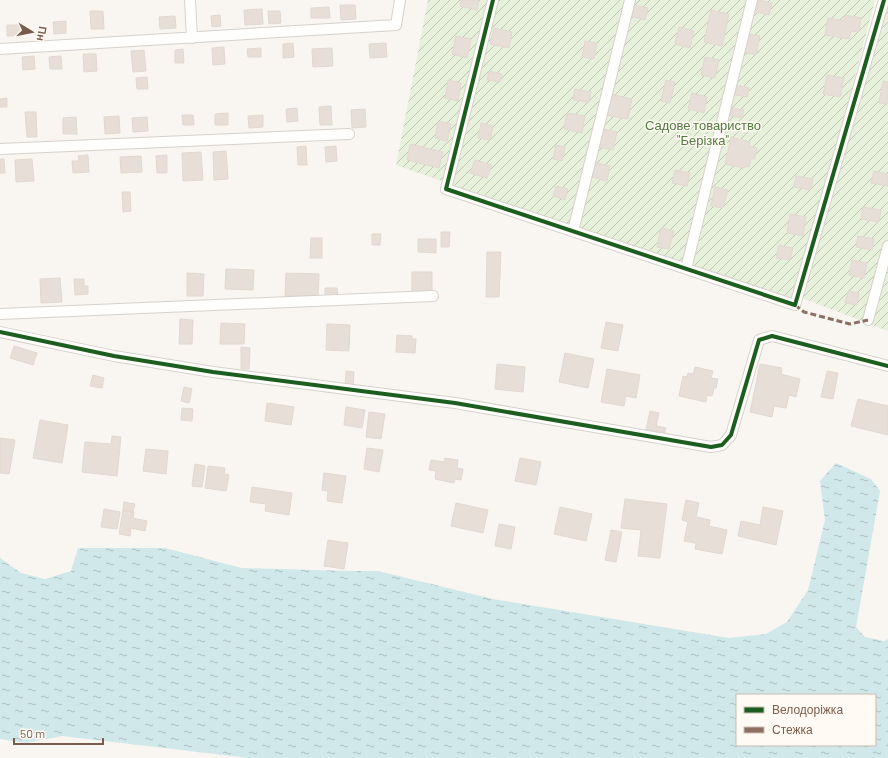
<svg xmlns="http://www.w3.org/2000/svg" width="888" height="758" font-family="Barlow,sans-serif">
<defs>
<pattern id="garden-furrows" width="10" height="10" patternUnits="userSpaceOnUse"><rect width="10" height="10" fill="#e7f0db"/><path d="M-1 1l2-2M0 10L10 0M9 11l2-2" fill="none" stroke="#c0c6b4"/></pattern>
<pattern id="water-ripples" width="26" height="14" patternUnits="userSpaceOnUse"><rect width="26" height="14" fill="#d0e8ea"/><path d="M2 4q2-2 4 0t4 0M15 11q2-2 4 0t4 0" fill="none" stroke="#aebfc0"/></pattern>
</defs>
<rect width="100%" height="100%" fill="#f9f5f0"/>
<path fill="url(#garden-furrows)" d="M 428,0 L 875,0 L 795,305 L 396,165 Z
M 888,0 L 888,331 L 802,298 Z"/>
<path fill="url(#water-ripples)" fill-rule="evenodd" d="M 836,463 L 871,479 L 880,491 L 856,627 L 865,637 L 884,641 L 888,639 L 888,758 L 249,758 L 62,736 L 25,743 L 0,739 L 0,558 L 21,573 L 45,579 L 71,571 L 78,548 L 165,548 L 242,568 L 348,571 L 378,571 L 493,599 L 729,638 L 766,634 L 787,622 L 808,590 L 825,520 L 820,481 ZM 737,695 L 875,695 L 875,745 L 737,745 Z"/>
<path fill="#e6ded7" stroke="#e2d8d2" d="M 461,0 L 479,0 L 477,10 L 460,6 Z
M 759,0 L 772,3 L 769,15 L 756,12 Z
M 340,5 L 355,5 L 356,19 L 341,20 Z
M 632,5 L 648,8 L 645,20 L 630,16 Z
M 329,7 L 330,18 L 311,18 L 311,8 Z
M 262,9 L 263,24 L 245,25 L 244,10 Z
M 711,10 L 729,14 L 722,46 L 704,42 Z
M 90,11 L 103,11 L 104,29 L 91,29 Z
M 268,11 L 280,11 L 281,23 L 269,24 Z
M 220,15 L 221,26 L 212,27 L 211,16 Z
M 845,15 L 861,18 L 859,32 L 851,31 L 849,39 L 825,35 L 828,18 L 844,21 Z
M 175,16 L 176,28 L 160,29 L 159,17 Z
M 66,21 L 66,33 L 54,34 L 53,22 Z
M 7,25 L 21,25 L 21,36 L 7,36 Z
M 679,27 L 694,31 L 690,48 L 675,44 Z
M 494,28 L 512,32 L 509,48 L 490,44 Z
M 748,34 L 760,36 L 756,55 L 744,52 Z
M 456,36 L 471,39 L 467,58 L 452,54 Z
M 585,41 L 597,43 L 594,59 L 582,57 Z
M 293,43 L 294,57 L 283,58 L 283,44 Z
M 386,43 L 387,57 L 370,58 L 369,44 Z
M 224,47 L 225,64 L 213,65 L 212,48 Z
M 261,48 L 261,57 L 248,57 L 247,49 Z
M 332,48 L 333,66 L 313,67 L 312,49 Z
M 183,49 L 184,63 L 175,63 L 175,50 Z
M 144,50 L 146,71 L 133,72 L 131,51 Z
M 83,54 L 96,54 L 97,71 L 84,72 Z
M 34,56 L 35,69 L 23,70 L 22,57 Z
M 61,56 L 62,69 L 50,69 L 49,57 Z
M 705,57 L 719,60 L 715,78 L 701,75 Z
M 489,71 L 502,74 L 500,82 L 487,80 Z
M 827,75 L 844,78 L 840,97 L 823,94 Z
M 147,77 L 148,89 L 137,89 L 136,78 Z
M 448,80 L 461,83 L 458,101 L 445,98 Z
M 666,80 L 675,82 L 670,103 L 661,101 Z
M 883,81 L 888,82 L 888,104 L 879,103 Z
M 737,85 L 749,88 L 747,97 L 735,95 Z
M 575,89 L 591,92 L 589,102 L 573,100 Z
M 692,93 L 707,97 L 704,113 L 688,109 Z
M 610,94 L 632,99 L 628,119 L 606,115 Z
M 7,98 L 7,107 L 0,107 L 0,99 Z
M 331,106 L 332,125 L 320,125 L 319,107 Z
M 297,108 L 298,121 L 287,122 L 286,109 Z
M 732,108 L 744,110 L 742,118 L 730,116 Z
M 365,109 L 366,127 L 352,128 L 351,110 Z
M 25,112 L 36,112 L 37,137 L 27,137 Z
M 228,113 L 228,125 L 215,125 L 215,114 Z
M 567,113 L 585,116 L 582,133 L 564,129 Z
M 182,115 L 193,115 L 194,125 L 183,125 Z
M 263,115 L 263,127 L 249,128 L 248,116 Z
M 119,116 L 120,133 L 105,134 L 104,117 Z
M 76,117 L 77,134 L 63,134 L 63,118 Z
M 147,117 L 148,131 L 133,132 L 132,118 Z
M 438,121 L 451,124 L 447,141 L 435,138 Z
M 481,123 L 493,126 L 490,140 L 478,138 Z
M 603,129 L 617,132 L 613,150 L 599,147 Z
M 731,137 L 750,142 L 749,146 L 757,148 L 755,159 L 751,159 L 749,167 L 745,166 L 744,168 L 725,164 Z
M 410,144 L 443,152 L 439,168 L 407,160 Z
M 556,145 L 565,147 L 562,161 L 553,159 Z
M 306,146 L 307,165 L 298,165 L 297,147 Z
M 336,146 L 337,161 L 326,162 L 325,147 Z
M 226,151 L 228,179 L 214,180 L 213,152 Z
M 201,152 L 203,180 L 183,181 L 182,153 Z
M 88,155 L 89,172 L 73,173 L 72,161 L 79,161 L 78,156 Z
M 167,155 L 167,173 L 157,173 L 156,156 Z
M 141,156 L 142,172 L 121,173 L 120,157 Z
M 0,159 L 4,159 L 5,173 L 0,173 Z
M 32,159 L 34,181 L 16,182 L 15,160 Z
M 475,160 L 492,165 L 487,178 L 470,173 Z
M 596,163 L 610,166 L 607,181 L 592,177 Z
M 675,170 L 690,173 L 687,186 L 672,183 Z
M 874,171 L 888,174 L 888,186 L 871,183 Z
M 796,176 L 813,179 L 811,190 L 794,187 Z
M 556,186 L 568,189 L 565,200 L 553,196 Z
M 715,187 L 728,190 L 723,208 L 711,206 Z
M 122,192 L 130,192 L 131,211 L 123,212 Z
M 863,207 L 881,210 L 879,222 L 861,219 Z
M 790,214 L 806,217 L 803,236 L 787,233 Z
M 661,228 L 674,231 L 669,249 L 657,247 Z
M 441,232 L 450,232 L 449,247 L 441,247 Z
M 372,234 L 381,234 L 380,245 L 372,245 Z
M 858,236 L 874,239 L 872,250 L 856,247 Z
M 311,238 L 322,238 L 322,258 L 310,258 Z
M 418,239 L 436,239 L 436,253 L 418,252 Z
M 779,245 L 793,248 L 790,260 L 776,258 Z
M 487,252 L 501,252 L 499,297 L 486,297 Z
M 852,260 L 867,263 L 864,278 L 849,275 Z
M 226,269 L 254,270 L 253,290 L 225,289 Z
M 412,272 L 432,272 L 432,294 L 412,294 Z
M 187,273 L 204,274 L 203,296 L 187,296 Z
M 286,273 L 319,274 L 318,297 L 285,296 Z
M 60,278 L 62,302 L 41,303 L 40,279 Z
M 74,279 L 84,279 L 84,286 L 88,286 L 88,294 L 75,295 Z
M 325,288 L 337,288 L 338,298 L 325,299 Z
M 848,291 L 859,293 L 857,305 L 845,303 Z
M 180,319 L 193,320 L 192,344 L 179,344 Z
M 606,322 L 623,325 L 618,351 L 601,348 Z
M 221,323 L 245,324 L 244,344 L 220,344 Z
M 327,324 L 350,325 L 349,351 L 326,350 Z
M 397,335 L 412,336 L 412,339 L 416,339 L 415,353 L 396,352 Z
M 14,346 L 37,353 L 33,365 L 10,358 Z
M 241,347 L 250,348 L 249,369 L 241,369 Z
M 565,353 L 594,359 L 588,388 L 559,382 Z
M 497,364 L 525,367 L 523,392 L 495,389 Z
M 760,364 L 782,368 L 781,374 L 800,379 L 796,397 L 789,395 L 786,408 L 774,406 L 772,417 L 750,412 Z
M 695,367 L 713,371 L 711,378 L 718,379 L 716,388 L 714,388 L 712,396 L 707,395 L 706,402 L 679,396 L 683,376 L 687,377 L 688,373 L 693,374 Z
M 607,369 L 640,375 L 636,398 L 626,396 L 624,406 L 601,402 Z
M 346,371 L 354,372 L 353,388 L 345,387 Z
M 827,371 L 838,373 L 833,399 L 821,397 Z
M 93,375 L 104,378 L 102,388 L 90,386 Z
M 184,387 L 192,389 L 189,403 L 181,401 Z
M 858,399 L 888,406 L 888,435 L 851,426 Z
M 267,403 L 294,407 L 291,425 L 265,421 Z
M 346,407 L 365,410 L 362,428 L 344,425 Z
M 182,408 L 193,409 L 192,421 L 181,420 Z
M 650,411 L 659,413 L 656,426 L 666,428 L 664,434 L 646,430 Z
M 369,412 L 385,414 L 381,439 L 366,437 Z
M 40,420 L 68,425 L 62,463 L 33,458 Z
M 112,436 L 121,437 L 117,476 L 82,472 L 85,442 L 111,444 Z
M 0,438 L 15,440 L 9,474 L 0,473 Z
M 367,448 L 383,450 L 379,472 L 364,469 Z
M 146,449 L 168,451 L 166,474 L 143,471 Z
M 445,458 L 458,460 L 457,468 L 463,469 L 461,480 L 455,479 L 454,483 L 435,479 L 436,471 L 429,470 L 431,460 L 444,462 Z
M 520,458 L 541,462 L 536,485 L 515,481 Z
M 195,464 L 205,466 L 202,487 L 192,486 Z
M 208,466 L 225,468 L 224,474 L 229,475 L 226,491 L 205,488 Z
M 324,473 L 346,476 L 342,503 L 327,501 L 328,491 L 322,490 Z
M 252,487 L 292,493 L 289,515 L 265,511 L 266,504 L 250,502 Z
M 625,499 L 667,504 L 660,558 L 638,556 L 641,530 L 621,528 Z
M 686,500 L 699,503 L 696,517 L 710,520 L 709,526 L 727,530 L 722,554 L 695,549 L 696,543 L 684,541 L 688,522 L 682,520 Z
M 124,502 L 135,504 L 133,512 L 123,510 Z
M 456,503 L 488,510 L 483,533 L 451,526 Z
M 560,507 L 592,514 L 586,541 L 554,534 Z
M 763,507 L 783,511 L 776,545 L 738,536 L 741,521 L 760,525 Z
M 104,509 L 120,512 L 117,529 L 101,527 Z
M 123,510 L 134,512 L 133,518 L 147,521 L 145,531 L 131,528 L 130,536 L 119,534 Z
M 499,524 L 515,527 L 511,549 L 495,546 Z
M 611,530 L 622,532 L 616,562 L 605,560 Z
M 328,540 L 348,543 L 344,569 L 324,566 Z"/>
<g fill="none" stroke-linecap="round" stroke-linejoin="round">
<g stroke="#d7d1cb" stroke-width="12">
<path id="minor" d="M 190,0 L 192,38
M 493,0 L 446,189 L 795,305 L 884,0
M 0,49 L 396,25 L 400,0
M 0,149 L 349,134
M 573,231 L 630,0
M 686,269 L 752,0
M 0,314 L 433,296
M 868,320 L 888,246
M 0,332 L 114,356 L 213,372 L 455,403 L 711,447 L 722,445 L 731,435 L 759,340 L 772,336 L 888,366"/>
</g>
<use href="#minor" stroke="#fefefd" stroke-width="10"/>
<path stroke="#8d6e63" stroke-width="3" stroke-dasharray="6 3" stroke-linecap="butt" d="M 795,305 L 804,312 L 850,324 L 868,320"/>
<g stroke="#fffaf3" stroke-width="6">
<path id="cycleway" d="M 493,0 L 446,189 L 795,305 L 884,0
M 0,332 L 114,356 L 213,372 L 455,403 L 711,447 L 722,445 L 731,435 L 759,340 L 772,336 L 888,366"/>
</g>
<use href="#cycleway" stroke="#1b5e20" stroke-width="4"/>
</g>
<g text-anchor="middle" stroke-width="3" stroke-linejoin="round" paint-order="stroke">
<g font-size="13" fill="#537a41" stroke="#fffaf3">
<text x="703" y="130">Садове товариство<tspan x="703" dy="15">"Берізка"</tspan></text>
</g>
</g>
<rect x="736" y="694" width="140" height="52" fill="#fffaf3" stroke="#cabbb1"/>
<rect x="744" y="707" width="20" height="6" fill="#1b5e20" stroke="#cabbb1"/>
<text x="772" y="714" font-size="12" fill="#7a5c4d">Велодоріжка</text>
<rect x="744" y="727" width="20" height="6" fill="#8d6e63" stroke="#cabbb1"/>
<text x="772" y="734" font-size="12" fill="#7a5c4d">Стежка</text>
<g transform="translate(32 32) rotate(100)" stroke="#fffaf3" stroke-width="3" paint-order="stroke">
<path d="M0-3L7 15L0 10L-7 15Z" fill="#7a5c4d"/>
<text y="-6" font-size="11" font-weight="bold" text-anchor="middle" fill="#7a5c4d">Пн</text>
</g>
<path d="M14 738v6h89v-6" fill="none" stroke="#7a5c4d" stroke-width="2"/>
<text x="20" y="738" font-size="12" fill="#7a5c4d" stroke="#fffaf3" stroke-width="3" paint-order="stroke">50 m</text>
</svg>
